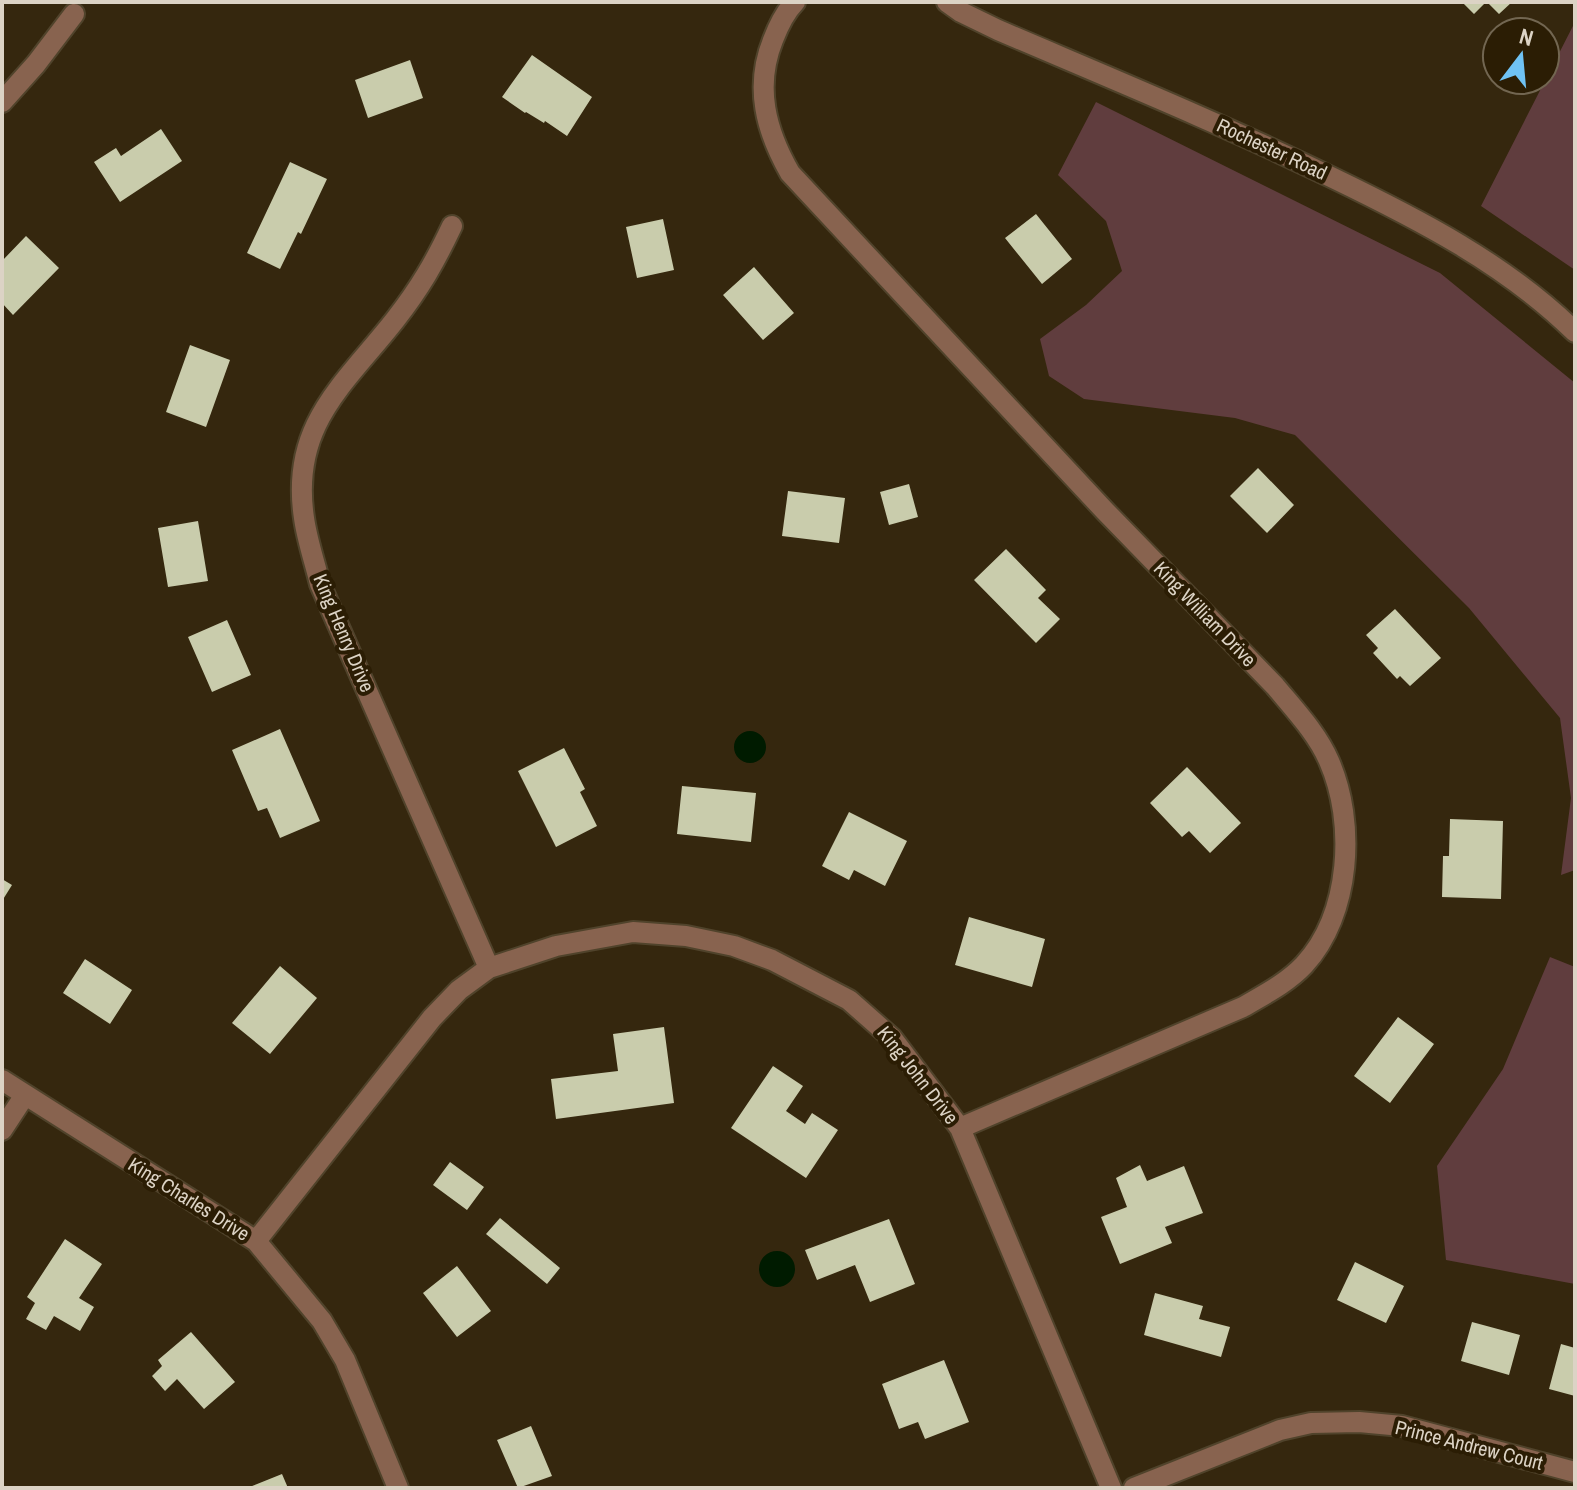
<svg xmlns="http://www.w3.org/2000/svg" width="1577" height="1490" font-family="'Archivo Narrow',sans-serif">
<rect width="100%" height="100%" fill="#35270e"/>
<path fill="#603d3e" d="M 1575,22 L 1575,270 L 1481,206 Z
M 1096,102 L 1440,273 L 1575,383 L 1575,870 L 1561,875 L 1571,798 L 1560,718 L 1469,608 L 1295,435 L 1235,418 L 1084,399 L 1049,376 L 1040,339 L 1086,305 L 1122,271 L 1106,221 L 1058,175 Z
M 1550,957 L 1575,967 L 1575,1284 L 1446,1260 L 1437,1166 L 1503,1069 Z"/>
<path fill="#001b00" d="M734 747a16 16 0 1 1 32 0a16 16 0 1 1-32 0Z
M759 1269a18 18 0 1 1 36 0a18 18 0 1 1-36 0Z"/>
<path fill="#c9ccac" d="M 1462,2 L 1486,2 L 1474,14 Z
M 1487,2 L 1512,2 L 1499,14 Z
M 532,55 L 592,97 L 567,136 L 545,121 L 544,123 L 526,112 L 525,113 L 502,97 Z
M 410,60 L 423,98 L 368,118 L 355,80 Z
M 161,129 L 182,161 L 120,202 L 94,162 L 116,148 L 121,156 Z
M 290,162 L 327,179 L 301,234 L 298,232 L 280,269 L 247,253 Z
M 1036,214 L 1072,259 L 1042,284 L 1005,238 Z
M 663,219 L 674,270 L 637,278 L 626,227 Z
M 26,236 L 59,268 L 13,315 L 2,303 L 2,261 Z
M 754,267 L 794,313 L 763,340 L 723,295 Z
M 190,345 L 230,360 L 206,427 L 166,412 Z
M 1258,468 L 1294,505 L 1267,533 L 1230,496 Z
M 909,484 L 918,517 L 889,525 L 880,492 Z
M 788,491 L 845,498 L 839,543 L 782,536 Z
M 198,521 L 208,581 L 168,587 L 158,528 Z
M 1006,549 L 1046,590 L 1038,598 L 1060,619 L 1036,643 L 974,580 Z
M 1395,609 L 1441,658 L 1410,686 L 1400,676 L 1397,679 L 1373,653 L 1378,648 L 1366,635 Z
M 227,620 L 251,675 L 212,692 L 188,637 Z
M 280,729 L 320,821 L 280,838 L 267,808 L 258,811 L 232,750 Z
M 564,748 L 585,789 L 580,792 L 597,826 L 556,847 L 518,771 Z
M 1187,767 L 1241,823 L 1210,853 L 1189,831 L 1182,837 L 1150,803 Z
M 682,786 L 756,793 L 751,842 L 677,834 Z
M 849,812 L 907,841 L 885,886 L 854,870 L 849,880 L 822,866 Z
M 1450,819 L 1503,821 L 1501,899 L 1442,897 L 1443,856 L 1449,856 Z
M 2,879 L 12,885 L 2,901 Z
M 969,917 L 1045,939 L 1032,987 L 955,965 Z
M 85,959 L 132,990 L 110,1024 L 63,993 Z
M 280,966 L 317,998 L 270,1054 L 232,1023 Z
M 1398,1017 L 1434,1044 L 1390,1103 L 1354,1076 Z
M 664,1027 L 674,1103 L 556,1119 L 551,1079 L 618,1071 L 613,1034 Z
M 773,1066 L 803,1086 L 786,1111 L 805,1124 L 812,1113 L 838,1130 L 806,1178 L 731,1128 Z
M 450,1162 L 484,1187 L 467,1210 L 433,1185 Z
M 1140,1165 L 1147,1181 L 1184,1166 L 1203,1213 L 1165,1227 L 1172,1243 L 1120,1264 L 1101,1217 L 1127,1207 L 1116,1178 Z
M 500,1218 L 560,1268 L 547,1284 L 486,1234 Z
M 889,1219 L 915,1284 L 870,1302 L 855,1265 L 817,1280 L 805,1250 Z
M 65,1239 L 102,1264 L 79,1298 L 94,1307 L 80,1331 L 54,1316 L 46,1330 L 26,1319 L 35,1303 L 27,1297 Z
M 1355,1262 L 1404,1286 L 1386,1323 L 1337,1300 Z
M 457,1266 L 491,1311 L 457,1337 L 423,1293 Z
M 1155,1293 L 1203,1306 L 1199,1319 L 1230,1327 L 1221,1357 L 1144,1335 Z
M 1472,1322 L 1520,1335 L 1509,1375 L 1461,1361 Z
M 191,1332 L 235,1382 L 204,1409 L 177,1379 L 165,1391 L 152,1376 L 162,1366 L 158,1360 Z
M 1561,1344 L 1575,1348 L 1575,1396 L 1549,1389 Z
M 944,1360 L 969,1422 L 925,1439 L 918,1422 L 899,1429 L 882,1384 Z
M 531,1426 L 552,1476 L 518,1488 L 497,1440 Z
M 282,1474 L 288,1488 L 247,1488 Z"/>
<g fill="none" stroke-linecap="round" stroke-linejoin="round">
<g stroke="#50432b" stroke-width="24">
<path id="minor" d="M 795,2 C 785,12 778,27 773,40 C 754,87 766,131 790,173 L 1105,511 L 1275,686 C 1294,709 1317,733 1329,761 C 1356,822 1351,914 1304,965 C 1287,983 1265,994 1243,1007 L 960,1128
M 947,2 L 961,12 L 998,30 C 1110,78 1222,124 1331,177 C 1418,219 1506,264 1575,332
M 2,102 L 36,64 L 74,14
M 452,226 C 435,262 420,288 395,320 C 344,385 290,425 304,518 C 307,540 315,563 320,584 L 489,968
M 2,1080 L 256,1241 L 322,1321 L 345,1360 L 398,1488
M 2,1130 L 25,1095
M 256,1241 L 432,1018 L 459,990 L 489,968 L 556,946 L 633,932 L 686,936 L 734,946 L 772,960 L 849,1000 L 892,1038 L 960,1128 L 1111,1488
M 1134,1488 L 1280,1430 L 1311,1423 L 1359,1422 L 1402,1426 L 1575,1472"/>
</g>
<use href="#minor" stroke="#88634f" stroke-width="20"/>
</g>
<g text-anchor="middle" stroke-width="8" stroke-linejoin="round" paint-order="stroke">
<g font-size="20" fill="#dcd3c5" stroke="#2b1d04">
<text transform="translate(1272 149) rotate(25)" y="7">Rochester Road</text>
<text transform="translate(1205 614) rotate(46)" y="7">King William Drive</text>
<text transform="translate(344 633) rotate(67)" y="7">King Henry Drive</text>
<text transform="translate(918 1075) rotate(52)" y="7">King John Drive</text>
<text transform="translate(189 1199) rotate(32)" y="7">King Charles Drive</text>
<text transform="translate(1469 1445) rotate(14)" y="7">Prince Andrew Court</text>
</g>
</g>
<rect width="1577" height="1490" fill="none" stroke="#dcd3c5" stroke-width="8"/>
<g transform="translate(1521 56) rotate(16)"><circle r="38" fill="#2b1d04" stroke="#726651" stroke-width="2"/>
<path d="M0-6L14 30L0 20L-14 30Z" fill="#6fc2f4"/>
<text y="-12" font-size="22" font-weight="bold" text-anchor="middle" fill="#dcd3c5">N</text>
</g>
</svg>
